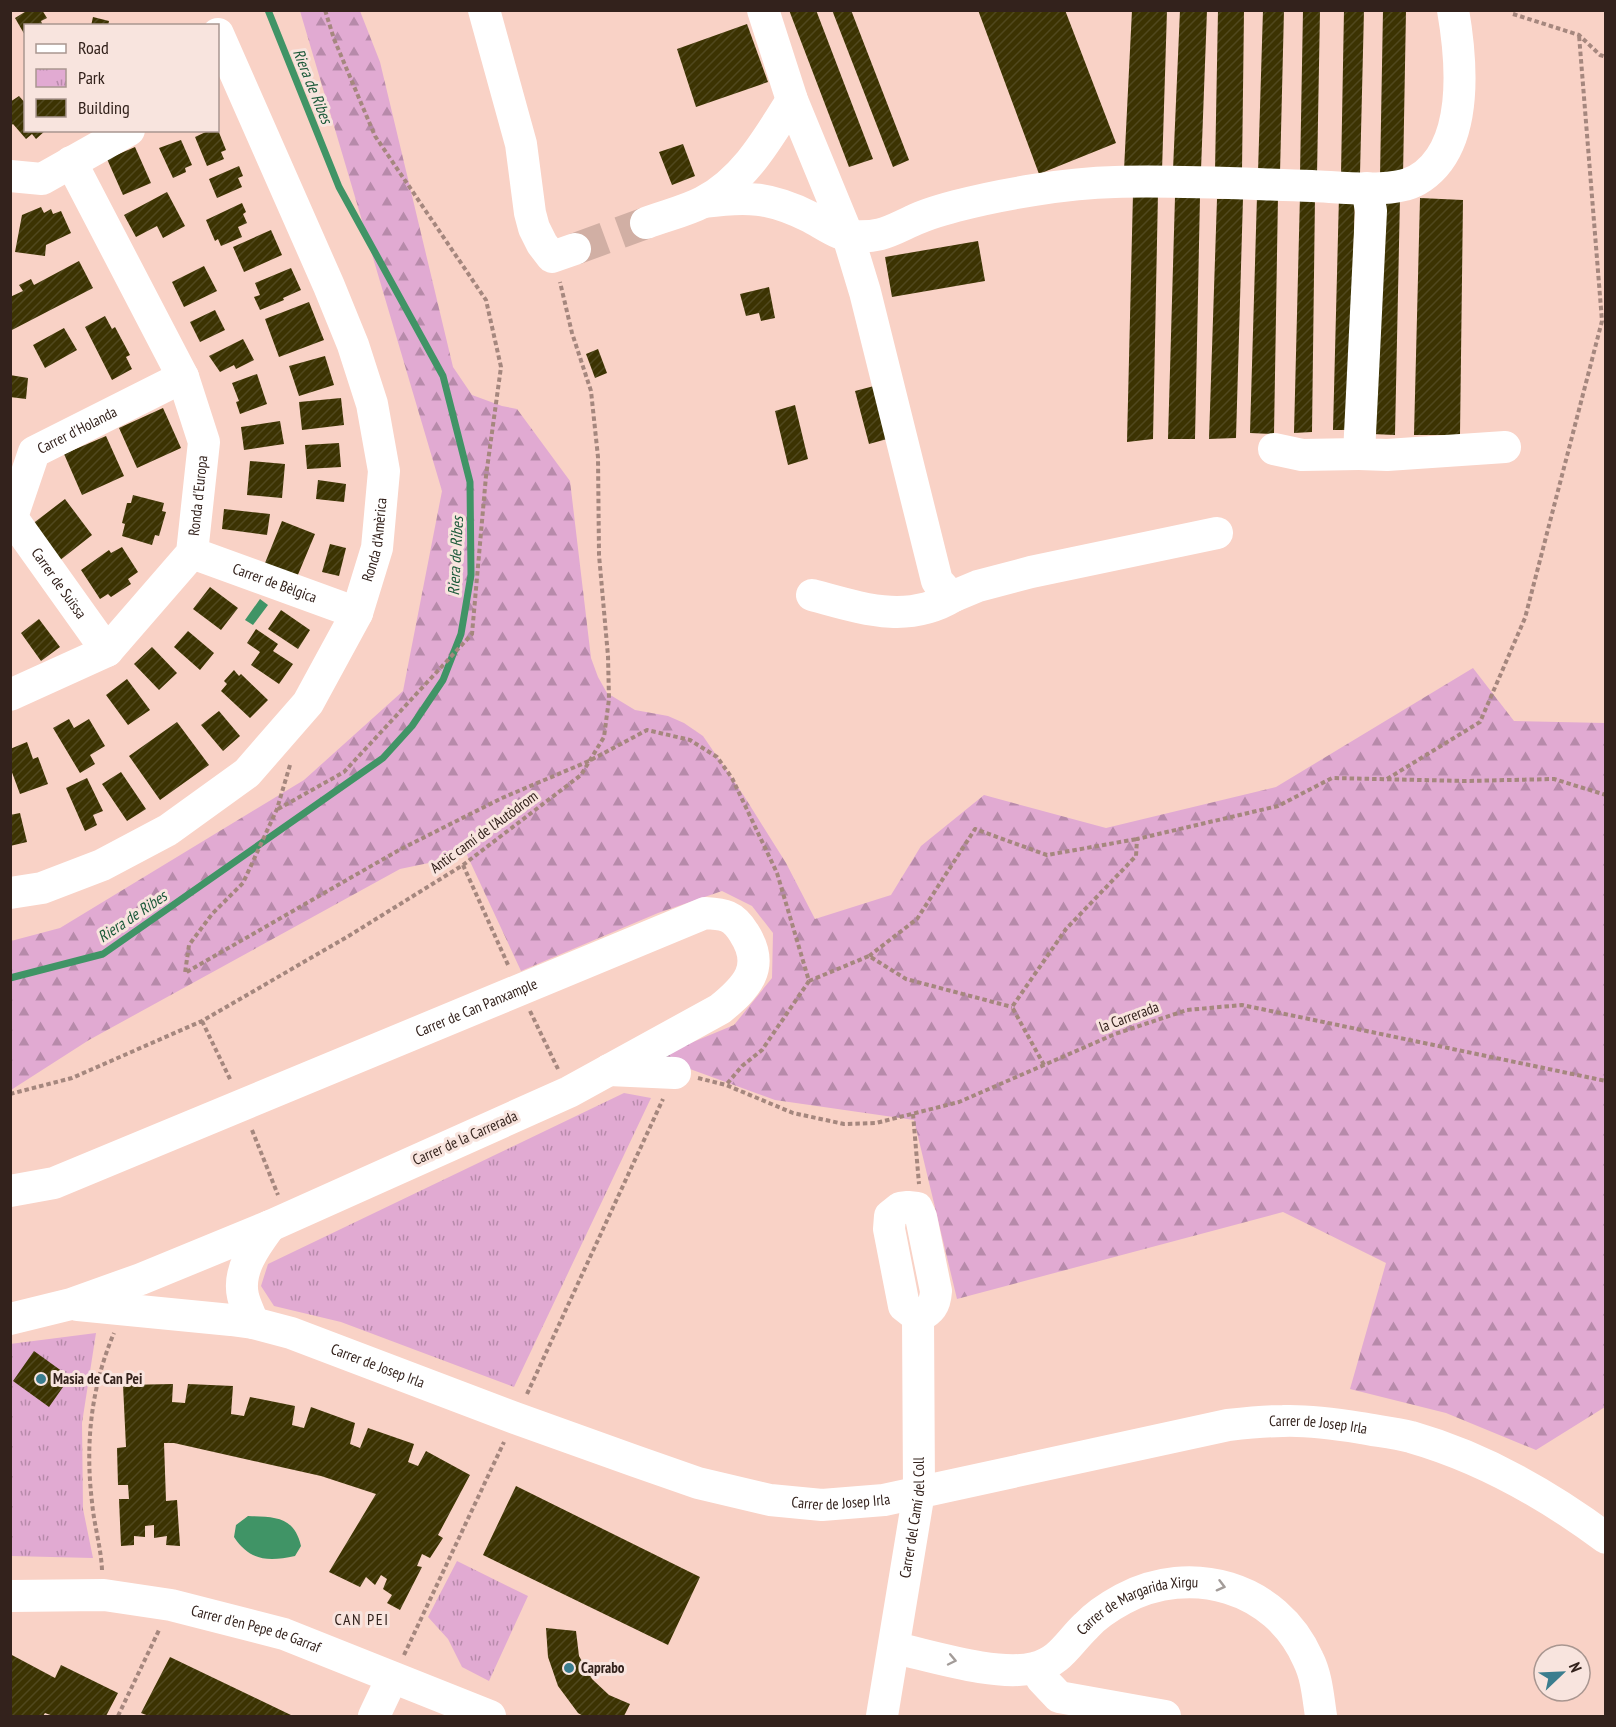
<svg xmlns="http://www.w3.org/2000/svg" width="1616" height="1727" font-family="'PT Sans Narrow',sans-serif">
<defs>
<pattern id="forest-firs" width="22" height="20" patternUnits="userSpaceOnUse" patternTransform="scale(1.5)"><rect width="22" height="20" fill="#e1aad2"/><path d="M5 1l3.5 6h-7zM16 11l3.5 6h-7z" fill="#b78aaa"/></pattern>
<pattern id="park-tufts" width="24" height="20" patternUnits="userSpaceOnUse" patternTransform="scale(1.5)"><rect width="24" height="20" fill="#e1aad2"/><path d="M3 7l-1-3M5 7V3M7 7l1-3M15 17l-1-3M17 17v-4M19 17l1-3" fill="none" stroke="#b78aaa"/></pattern>
<pattern id="building-hatch" width="6" height="6" patternUnits="userSpaceOnUse" patternTransform="scale(1.5)"><rect width="6" height="6" fill="#3c3302"/><path d="M-1 1l2-2M0 6l6-6M5 7l2-2" fill="none" stroke="#50481e"/></pattern>
</defs>
<rect width="100%" height="100%" fill="#f9d2c6"/>
<path fill="url(#forest-firs)" d="M 300,11 L 360,11 L 380,62 L 453,367 L 472,395 L 502,406 L 517,409 L 570,481 L 591,658 L 598,677 L 607,693 L 635,710 L 668,716 L 684,723 L 703,736 L 744,796 L 786,863 L 815,919 L 891,895 L 921,846 L 984,795 L 1106,828 L 1276,787 L 1473,668 L 1514,721 L 1605,723 L 1605,1407 L 1536,1450 L 1446,1413 L 1350,1389 L 1386,1263 L 1283,1212 L 957,1299 L 914,1120 L 775,1100 L 657,1057 L 734,1025 L 772,978 L 773,933 L 752,906 L 722,891 L 658,913 L 521,971 L 467,855 L 400,869 L 89,1040 L 11,1090 L 11,941 L 60,928 L 304,780 L 403,691 L 442,491 Z"/>
<path fill="url(#park-tufts)" d="M 624,1093 L 651,1098 L 514,1387 L 341,1322 L 274,1306 L 261,1286 L 268,1264 Z
M 96,1333 L 82,1423 L 83,1509 L 93,1558 L 11,1556 L 10,1344 Z
M 457,1561 L 528,1596 L 489,1681 L 462,1667 L 448,1639 L 428,1617 Z"/>
<path fill="#409466" d="M 260,599 L 268,605 L 253,625 L 245,620 Z
M 248,1516 C 275,1517 294,1516 301,1546 L 295,1556 C 268,1562 250,1561 234,1537 L 236,1525 Z"/>
<g fill="none" stroke-linecap="round" stroke-linejoin="round">
<path stroke="#409466" stroke-width="7" d="M 10,978 L 103,954 L 383,758 L 412,726 L 443,680 L 461,634 L 471,575 L 470,482 L 443,376 L 339,187 L 268,10"/>
</g>
<path fill="url(#building-hatch)" d="M 28,10 L 42,10 L 47,18 L 41,21 L 43,26 L 26,26 L 26,37 L 15,18 Z
M 789,10 L 816,10 L 873,159 L 849,167 Z
M 832,10 L 851,10 L 909,160 L 893,167 Z
M 978,10 L 1065,10 L 1116,143 L 1039,174 Z
M 1132,10 L 1167,10 L 1162,171 L 1124,170 Z
M 1180,10 L 1207,10 L 1201,170 L 1173,170 Z
M 1218,10 L 1244,10 L 1242,171 L 1215,171 Z
M 1263,10 L 1284,10 L 1280,173 L 1258,172 Z
M 1303,10 L 1320,10 L 1317,175 L 1300,174 Z
M 1344,10 L 1364,10 L 1360,174 L 1341,174 Z
M 1383,10 L 1406,10 L 1403,176 L 1380,177 Z
M 93,17 L 109,21 L 108,26 L 91,26 Z
M 747,24 L 768,82 L 696,107 L 677,49 Z
M 19,96 L 26,104 L 26,130 L 46,130 L 36,139 L 32,134 L 26,139 L 13,124 L 10,126 L 10,102 Z
M 210,130 L 218,130 L 226,150 L 221,152 L 224,159 L 207,166 L 195,137 Z
M 181,140 L 192,165 L 185,168 L 186,172 L 173,178 L 159,148 Z
M 683,144 L 695,176 L 672,185 L 659,152 Z
M 135,147 L 151,183 L 123,195 L 107,159 Z
M 239,166 L 243,176 L 238,178 L 242,187 L 217,198 L 209,179 Z
M 167,192 L 185,226 L 163,238 L 157,226 L 136,237 L 124,215 Z
M 1158,192 L 1153,439 L 1127,442 L 1133,193 Z
M 1278,195 L 1274,434 L 1250,433 L 1257,196 Z
M 1300,195 L 1315,196 L 1312,432 L 1294,433 Z
M 1200,196 L 1195,439 L 1168,439 L 1175,197 Z
M 1339,196 L 1355,196 L 1349,430 L 1333,430 Z
M 1379,196 L 1400,197 L 1395,435 L 1372,434 Z
M 1243,198 L 1236,438 L 1209,439 L 1217,199 Z
M 1420,198 L 1463,200 L 1460,435 L 1414,435 Z
M 242,203 L 246,212 L 243,214 L 247,223 L 238,227 L 242,237 L 221,246 L 218,239 L 215,241 L 206,220 Z
M 41,207 L 44,213 L 51,209 L 53,214 L 61,211 L 71,233 L 46,245 L 45,256 L 15,252 L 22,215 Z
M 271,230 L 282,255 L 244,272 L 233,247 Z
M 978,241 L 985,281 L 892,297 L 885,257 Z
M 79,261 L 93,288 L 10,331 L 10,297 L 23,291 L 19,285 L 31,279 L 34,285 Z
M 204,266 L 217,291 L 184,307 L 172,282 Z
M 291,268 L 301,290 L 283,298 L 284,300 L 260,310 L 254,297 L 260,295 L 255,283 Z
M 769,287 L 775,318 L 761,321 L 759,313 L 746,316 L 740,294 Z
M 309,302 L 324,340 L 279,357 L 265,319 Z
M 215,310 L 225,330 L 200,342 L 190,322 Z
M 105,316 L 112,329 L 115,327 L 130,355 L 126,357 L 132,369 L 112,380 L 85,327 Z
M 64,328 L 77,350 L 45,368 L 33,345 Z
M 243,339 L 254,360 L 236,369 L 234,365 L 220,372 L 209,356 Z
M 598,349 L 607,373 L 595,378 L 586,354 Z
M 325,356 L 334,385 L 299,396 L 289,366 Z
M 257,374 L 267,404 L 240,414 L 236,402 L 239,401 L 232,383 Z
M 10,375 L 28,378 L 26,399 L 10,397 Z
M 874,386 L 887,439 L 869,444 L 855,391 Z
M 341,398 L 344,425 L 302,430 L 299,402 Z
M 795,405 L 808,459 L 788,465 L 775,411 Z
M 163,408 L 181,448 L 137,468 L 119,428 Z
M 280,421 L 284,444 L 244,450 L 241,427 Z
M 106,436 L 124,476 L 82,495 L 64,454 Z
M 339,443 L 341,467 L 307,469 L 305,445 Z
M 250,461 L 285,464 L 282,498 L 247,495 Z
M 318,480 L 346,484 L 344,502 L 316,499 Z
M 133,495 L 164,503 L 162,511 L 166,512 L 159,536 L 155,535 L 152,545 L 122,536 L 125,524 L 122,523 L 127,503 L 131,503 Z
M 65,499 L 92,535 L 59,561 L 31,525 Z
M 224,509 L 270,514 L 267,535 L 222,529 Z
M 282,521 L 315,534 L 297,577 L 265,563 Z
M 330,544 L 346,548 L 339,576 L 322,572 Z
M 122,547 L 138,572 L 128,579 L 131,584 L 111,597 L 108,594 L 100,599 L 81,570 L 109,550 L 111,553 Z
M 210,587 L 238,608 L 221,630 L 193,609 Z
M 281,610 L 310,630 L 298,649 L 268,629 Z
M 39,619 L 60,647 L 41,661 L 21,633 Z
M 256,629 L 278,644 L 273,651 L 293,664 L 279,684 L 251,665 L 260,652 L 247,643 Z
M 188,631 L 214,653 L 200,670 L 174,647 Z
M 152,647 L 177,673 L 159,690 L 134,664 Z
M 234,670 L 239,676 L 241,674 L 268,700 L 250,718 L 221,691 L 227,684 L 224,681 Z
M 127,679 L 150,710 L 128,725 L 106,695 Z
M 219,711 L 240,736 L 223,751 L 201,725 Z
M 69,719 L 74,728 L 89,719 L 105,746 L 90,755 L 95,764 L 80,773 L 53,728 Z
M 177,722 L 209,765 L 160,800 L 129,756 Z
M 27,742 L 33,759 L 38,757 L 48,784 L 20,794 L 10,767 L 10,749 Z
M 121,772 L 146,809 L 127,821 L 102,784 Z
M 87,778 L 103,811 L 93,815 L 97,825 L 85,831 L 66,788 Z
M 20,813 L 27,842 L 10,846 L 10,815 Z
M 34,1351 L 70,1377 L 49,1407 L 13,1381 Z
M 173,1384 L 172,1402 L 185,1403 L 188,1384 L 233,1386 L 231,1414 L 244,1416 L 250,1397 L 295,1406 L 292,1425 L 304,1428 L 311,1407 L 355,1423 L 350,1444 L 360,1448 L 368,1428 L 414,1444 L 408,1462 L 418,1466 L 426,1451 L 470,1475 L 438,1535 L 443,1538 L 430,1558 L 422,1554 L 417,1566 L 422,1567 L 400,1610 L 387,1603 L 392,1595 L 383,1589 L 387,1579 L 381,1575 L 375,1585 L 366,1577 L 360,1587 L 329,1572 L 376,1494 L 321,1476 L 174,1443 L 164,1443 L 166,1501 L 177,1500 L 180,1546 L 166,1545 L 167,1536 L 154,1538 L 154,1525 L 145,1526 L 145,1537 L 134,1536 L 134,1545 L 121,1546 L 119,1499 L 129,1499 L 128,1485 L 118,1485 L 117,1448 L 126,1447 L 123,1385 Z
M 516,1486 L 700,1577 L 668,1645 L 483,1555 Z
M 546,1628 L 576,1631 L 579,1656 L 592,1679 L 609,1695 L 630,1704 L 624,1716 L 583,1716 L 578,1713 L 558,1686 L 548,1657 Z
M 10,1654 L 55,1678 L 61,1665 L 118,1693 L 106,1716 L 53,1716 L 45,1713 L 43,1716 L 10,1716 Z
M 170,1657 L 293,1716 L 149,1716 L 141,1713 Z"/>
<g fill="none" stroke-linecap="round" stroke-linejoin="round">
<path stroke="#d1afa4" stroke-width="32" stroke-dasharray="32 16" stroke-linecap="butt" d="M 575,249 L 646,223"/>
<path stroke="#a5877e" stroke-width="4" stroke-dasharray="4.5 3" stroke-linecap="butt" d="M 1513,14 L 1579,35 L 1600,55 L 1606,57
M 290,765 L 277,809 L 243,883 L 212,914 L 189,945 L 185,973 L 399,850 L 502,798 L 589,761 L 647,730 L 690,740 L 717,757 L 732,778 L 777,873 L 809,981 L 762,1050 L 742,1066 L 726,1085
M 1387,779 L 1480,722 L 1525,618 L 1602,321 L 1579,35
M 278,809 L 344,772 L 472,634 L 486,476 L 501,367 L 486,300 L 375,136 L 334,39 L 325,10
M 463,865 L 509,967
M 869,956 L 917,919 L 975,829 L 1047,855 L 1137,839
M 809,981 L 869,956 L 906,979 L 1012,1007
M 530,1011 L 558,1069
M 202,1021 L 231,1081
M 1044,1065 L 1012,1007 L 1066,929 L 1136,856 L 1137,839 L 1278,806 L 1332,778 L 1465,781 L 1554,779 L 1606,795
M 698,1078 L 726,1085 L 793,1113 L 844,1124 L 876,1123 L 959,1102 L 1115,1034 L 1187,1010 L 1242,1005 L 1606,1081
M 10,1094 L 72,1078 L 202,1021 L 347,937 L 463,865 L 581,775 L 604,737 L 609,699 L 608,656 L 599,555 L 598,457 L 591,391 L 572,333 L 560,282
M 913,1114 L 919,1184
M 252,1130 L 278,1195
M 527,1394 L 663,1099
M 102,1570 C 101,1547 94,1525 92,1502 C 85,1444 91,1387 114,1333
M 404,1655 L 504,1442
M 118,1716 L 160,1628"/>
<g stroke="#fff" stroke-width="32">
<path d="M 484,10 L 521,144 L 530,213 L 534,228 L 542,244 L 552,257 L 575,249"/>
<path d="M 763,10 L 792,100 L 848,236 L 865,292 L 937,581 L 945,590 L 954,596 L 978,586 L 1031,572 L 1217,533"/>
<path d="M 10,176 L 42,179 L 129,130"/>
<path d="M 1367,188 L 1371,211 L 1359,454 L 1387,455 L 1505,447"/>
<path d="M 704,202 C 747,196 770,197 810,217 C 822,223 838,235 851,236 C 880,238 888,232 912,221 C 926,214 941,210 956,206 C 1002,194 1067,183 1115,182 C 1180,180 1246,184 1312,186 C 1340,187 1392,194 1417,180 C 1470,149 1462,62 1453,10"/>
<path d="M 646,223 C 664,216 686,211 703,202 C 745,180 768,138 792,100"/>
<path d="M 1274,449 L 1302,455 L 1359,454"/>
<path id="s1" d="M 10,515 L 107,651"/>
<path id="s2" d="M 12,517 L 34,452 L 183,377"/>
<path id="s3" d="M 192,553 L 357,613"/>
<path d="M 812,595 C 861,608 907,625 954,596"/>
<path id="s4" d="M 10,695 L 107,651 L 192,553 L 204,442 L 183,377 L 71,162"/>
<path id="s5" d="M 10,893 L 42,888 L 102,865 L 168,830 L 247,773 L 308,703 L 357,613 L 377,548 L 384,471 L 372,404 L 353,345 L 329,286 L 218,34"/>
<path d="M 609,1070 L 675,1073"/>
<path id="s6" d="M 10,1191 L 54,1183 L 705,913 C 724,914 733,915 744,933 C 766,967 747,987 720,1009 L 569,1092 L 270,1226 L 141,1279 L 71,1304 L 10,1319"/>
<path d="M 908,1207 L 917,1208 L 921,1217 L 936,1291 C 935,1305 931,1311 918,1317 L 904,1306 L 889,1229 L 890,1216 L 900,1208 Z"/>
<path id="s7" d="M 78,1305 L 231,1320 L 253,1323 L 291,1333 L 515,1418 L 635,1461 L 698,1483 L 770,1500 L 822,1505 L 884,1500 L 1228,1425 C 1246,1423 1265,1421 1283,1421 C 1309,1420 1336,1424 1361,1428 C 1377,1431 1395,1433 1411,1437 C 1481,1457 1547,1494 1606,1538"/>
<path d="M 253,1323 C 250,1314 245,1305 243,1296 C 237,1270 256,1245 270,1226"/>
<path id="s8" d="M 10,1596 L 104,1595 L 171,1605 L 284,1634 L 490,1716"/>
<path id="s9" d="M 895,1648 C 932,1656 997,1677 1034,1668 C 1060,1662 1068,1643 1086,1626 C 1096,1615 1110,1606 1123,1599 C 1190,1563 1276,1586 1308,1659 C 1317,1677 1318,1697 1321,1716"/>
<path d="M 1036,1668 L 1042,1679 L 1059,1697 L 1165,1716"/>
<path d="M 374,1716 L 392,1678"/>
<path id="s10" d="M 882,1716 L 919,1492 L 918,1317"/>
</g>
</g>
<defs><path id="oneway-chevron" d="M-2-3.5L2.5 0L-2 3.5" fill="none" stroke-width="1.6" stroke-linecap="round" stroke-linejoin="round" transform="scale(1.5)"/></defs>
<g stroke="#a39c99">
<use href="#oneway-chevron" transform="translate(1221 1586) rotate(15)"/>
<use href="#oneway-chevron" transform="translate(952 1660) rotate(12)"/>
</g>
<g fill="#3b7d8e" stroke="#f8e4de" stroke-width="2">
<circle cx="41" cy="1379" r="6"/>
<circle cx="569" cy="1668" r="6"/>
</g>
<g text-anchor="middle" stroke-width="6" stroke-linejoin="round" paint-order="stroke">
<g font-size="15" fill="#33221c" stroke="#f8e4de">
<text dy="5" stroke="none"><textPath href="#s2" startOffset="117">Carrer d'Holanda</textPath></text>
<text dy="5" stroke="none"><textPath href="#s4" startOffset="294">Ronda d'Europa</textPath></text>
<text dy="5" stroke="none"><textPath href="#s5" startOffset="540">Ronda d'Amèrica</textPath></text>
<text dy="5" stroke="none"><textPath href="#s1" startOffset="84">Carrer de Suïssa</textPath></text>
<text dy="5" stroke="none"><textPath href="#s3" startOffset="88">Carrer de Bèlgica</textPath></text>
<text transform="translate(484 832) rotate(-36)" y="5">Antic camí de l'Autòdrom</text>
<text dy="5" stroke="none"><textPath href="#s6" startOffset="502">Carrer de Can Panxample</textPath></text>
<text transform="translate(1129 1017) rotate(-20)" y="5">la Carrerada</text>
<text transform="translate(465 1138) rotate(-24)" y="5">Carrer de la Carrerada</text>
<text dy="5" stroke="none"><textPath href="#s7" startOffset="308">Carrer de Josep Irla</textPath></text>
<text dy="5" stroke="none"><textPath href="#s7" startOffset="1280">Carrer de Josep Irla</textPath></text>
<text dy="5" stroke="none"><textPath href="#s7" startOffset="794">Carrer de Josep Irla</textPath></text>
<text dy="5" stroke="none"><textPath href="#s10" startOffset="201">Carrer del Camí del Coll</textPath></text>
<text dy="5" stroke="none"><textPath href="#s9" startOffset="267">Carrer de Margarida Xirgu</textPath></text>
<text dy="5" stroke="none"><textPath href="#s8" startOffset="250">Carrer d'en Pepe de Garraf</textPath></text>
</g>
<g font-size="15" font-weight="bold" fill="#33221c" stroke="#f8e4de" text-anchor="start">
<text x="53" y="1384">Masia de Can Pei</text>
<text x="581" y="1673">Caprabo</text>
</g>
<g font-size="16" font-style="italic" fill="#1b5939" stroke="#f8e4de">
<text transform="translate(313 86) rotate(68)" y="6">Riera de Ribes</text>
<text transform="translate(455 556) rotate(-87)" y="6">Riera de Ribes</text>
<text transform="translate(132 916) rotate(-34)" y="6">Riera de Ribes</text>
</g>
<g font-size="16" letter-spacing="1.5" fill="#33221c" stroke="#f8e4de">
<text x="362" y="1625">CAN PEI</text>
</g>
</g>
<rect width="1616" height="1727" fill="none" stroke="#33221c" stroke-width="24"/>
<rect x="24" y="24" width="195" height="108" fill="#f8e4de" stroke="#a99690" stroke-width="1.5"/>
<rect x="36" y="44" width="30" height="9" fill="#ffffff" stroke="#a99690" stroke-width="1.5"/>
<text x="78" y="54" font-size="18" fill="#33221c">Road</text>
<rect x="36" y="69" width="30" height="18" fill="url(#park-tufts)" stroke="#a99690" stroke-width="1.5"/>
<text x="78" y="84" font-size="18" fill="#33221c">Park</text>
<rect x="36" y="99" width="30" height="18" fill="url(#building-hatch)" stroke="#a99690" stroke-width="1.5"/>
<text x="78" y="114" font-size="18" fill="#33221c">Building</text>
<g transform="translate(1562 1673) rotate(67)"><circle r="28" fill="#f8e4de" stroke="#a99690" stroke-width="1.5"/>
<path d="M0-4.5L10 22L0 15L-10 22Z" fill="#3b7d8e"/>
<text y="-9" font-size="16" font-weight="bold" text-anchor="middle" fill="#33221c">N</text>
</g>
</svg>
